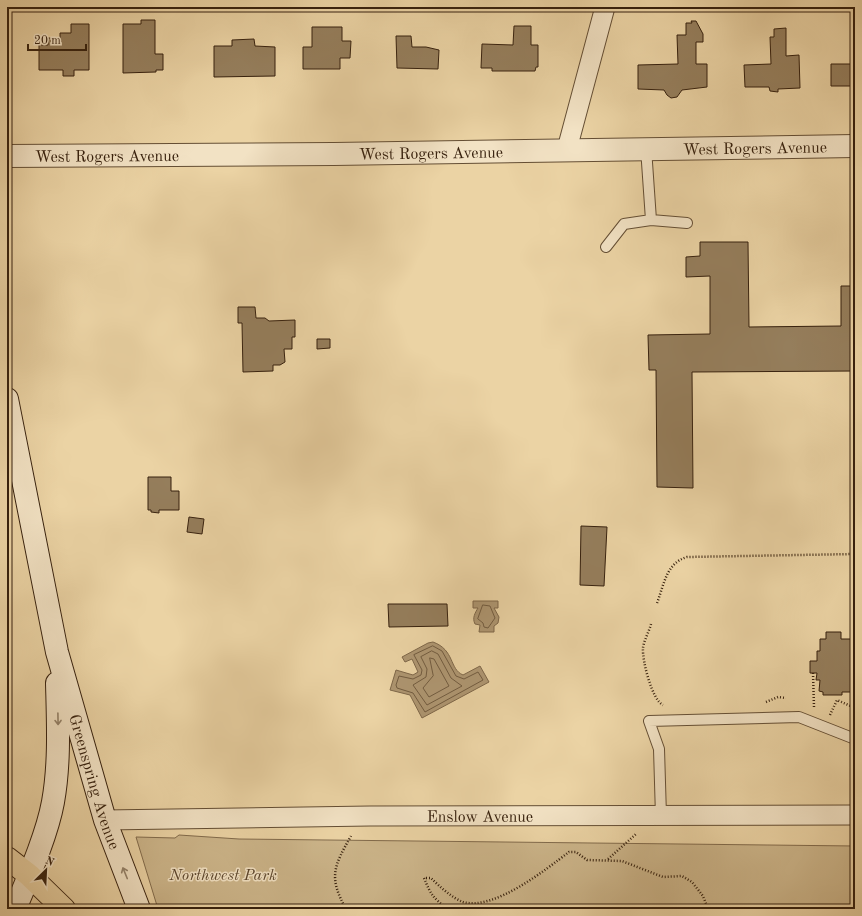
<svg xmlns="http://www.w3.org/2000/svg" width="862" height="916" font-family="'Old Standard TT',serif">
<rect width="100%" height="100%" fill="#ebd3a4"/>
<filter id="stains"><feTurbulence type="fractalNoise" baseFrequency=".005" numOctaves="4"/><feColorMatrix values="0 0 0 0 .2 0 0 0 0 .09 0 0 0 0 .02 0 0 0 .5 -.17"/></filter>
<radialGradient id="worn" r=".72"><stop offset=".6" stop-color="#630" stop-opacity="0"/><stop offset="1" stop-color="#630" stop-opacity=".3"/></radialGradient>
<path fill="#ccb58a" stroke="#826b4c" d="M 179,835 L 239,839 L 855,846 L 855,909 L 158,909 L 136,837 L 175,838 Z"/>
<path fill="#ae9671" stroke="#7e6749" d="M 473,601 L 498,601 L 498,608 L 494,608 L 499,617 L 498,623 L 494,626 L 494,632 L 479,632 L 480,625 L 475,624 C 472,618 475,613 478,608 L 473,608 Z
M 433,642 C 455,650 449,669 463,675 L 480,666 L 489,682 L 422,718 L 410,695 L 390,690 L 396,670 L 413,675 L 418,672 L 412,659 L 405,662 L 402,657 L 428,643 Z"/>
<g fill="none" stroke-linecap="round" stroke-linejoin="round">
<path stroke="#725c40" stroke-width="1" d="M 483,605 L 490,606 L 495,618 L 488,628 L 484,627 L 483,623 L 478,619 Z
M 433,646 L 442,651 L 456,676 L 464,679 L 478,672 L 483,680 L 425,712 L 413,693 L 397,688 L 396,685 L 399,676 L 413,679 L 421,675 L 422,670 L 414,655 Z
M 432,651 L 438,654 L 451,678 L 462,686 L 427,705 L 413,685 L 426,677 L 427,669 L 421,657 Z
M 430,658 L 434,659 L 449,686 L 429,697 L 423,688 L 433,676 Z"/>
</g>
<path fill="#957e5c" stroke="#37210e" d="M 141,20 L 155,20 L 155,54 L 163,54 L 163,70 L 156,70 L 156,72 L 123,73 L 123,24 L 141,24 Z
M 691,21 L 696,21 L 703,34 L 703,42 L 696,42 L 696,64 L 707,64 L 707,87 L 682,90 L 677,97 L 671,98 L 667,95 L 664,90 L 638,89 L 638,65 L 678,64 L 677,35 L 686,35 L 686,23 L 692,23 Z
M 71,24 L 89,24 L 89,70 L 74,70 L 74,76 L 63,76 L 63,70 L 39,70 L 39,45 L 48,45 L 48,38 L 60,38 L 60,33 L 71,33 Z
M 514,26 L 531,26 L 531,45 L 538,45 L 538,67 L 536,67 L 535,71 L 492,71 L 492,68 L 481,68 L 482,44 L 513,45 Z
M 312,27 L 342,27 L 342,41 L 351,41 L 350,58 L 340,58 L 340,69 L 303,69 L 303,47 L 312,47 Z
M 786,28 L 786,56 L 799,55 L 800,88 L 778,89 L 778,92 L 770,91 L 769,87 L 745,87 L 744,65 L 771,64 L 770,37 L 774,37 L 774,29 Z
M 396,36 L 411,36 L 412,47 L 426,47 L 439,50 L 438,69 L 397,68 Z
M 254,39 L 255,46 L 275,47 L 275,76 L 214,77 L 214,46 L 232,46 L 232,40 Z
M 831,64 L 855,64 L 855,86 L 831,86 Z
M 700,242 L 748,242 L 749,327 L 841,326 L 841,286 L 855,286 L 855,371 L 692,372 L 693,488 L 657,487 L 656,370 L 649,370 L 648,335 L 710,334 L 710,276 L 686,277 L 686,257 L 700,256 Z
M 238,307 L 255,307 L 256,318 L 265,318 L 269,321 L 295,320 L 295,337 L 292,337 L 292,349 L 284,349 L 285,362 L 280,365 L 273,365 L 273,371 L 243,372 L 242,323 L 238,323 Z
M 317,339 L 330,339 L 330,348 L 317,349 Z
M 148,477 L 171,477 L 171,491 L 179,491 L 179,510 L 159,510 L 159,513 L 151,512 L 151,510 L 148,510 Z
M 189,517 L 204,519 L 202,534 L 187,532 Z
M 581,526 L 607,527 L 604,586 L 580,585 Z
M 388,604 L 447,604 L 448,626 L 389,627 Z
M 826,632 L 841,632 L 841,639 L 855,639 L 855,692 L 842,692 L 842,695 L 823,695 L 823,692 L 819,691 L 820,680 L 816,680 L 817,673 L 810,673 L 810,661 L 817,661 L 817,651 L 820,651 L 820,639 L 826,639 Z"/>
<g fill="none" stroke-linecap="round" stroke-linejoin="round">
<g stroke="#644e34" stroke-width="12">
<path id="service" d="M 646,148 L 651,220 L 687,223
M 606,247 L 624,224 L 651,220
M 661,816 L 659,749 L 649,721 L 799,717 L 855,739"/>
</g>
<g stroke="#644e34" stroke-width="21">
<g id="minor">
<path d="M 567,149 L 605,7"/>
<path id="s1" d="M 105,820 L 370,816 L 855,815"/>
</g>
</g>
<g stroke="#644e34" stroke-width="24">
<g id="tertiary">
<path id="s2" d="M 7,156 L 334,154 L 855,146"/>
</g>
</g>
<g stroke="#37210e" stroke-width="24">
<g id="secondary">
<path id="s3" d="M 7,399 L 57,652 L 105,820 L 139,909"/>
<path d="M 15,909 C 28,878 47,835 53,802 C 60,763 58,723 57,683"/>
</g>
</g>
<g stroke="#37210e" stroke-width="24">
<path id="primary" d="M 7,858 L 29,875 L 64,909"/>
</g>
<path stroke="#37210e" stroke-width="2.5" stroke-dasharray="1 2" stroke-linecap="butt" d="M 657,603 C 664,585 666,563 687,557 L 855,554
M 651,624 C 649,632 644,640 643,648 C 642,660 652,700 663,705
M 813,673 L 814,707
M 766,702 L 778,697 L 786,698
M 830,715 L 837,700 L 855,708
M 608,859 L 636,834
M 346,909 C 328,877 334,866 351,836
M 448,909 C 433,898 431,895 424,878 L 431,878 C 439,886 452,898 463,902 C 494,911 545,870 569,852 L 576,852 L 587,860 L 622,861 L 663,877 L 682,876 L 692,882 L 703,896 L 708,909"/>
<use href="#service" stroke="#f2e2c4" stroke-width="10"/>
<use href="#minor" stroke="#f2e2c4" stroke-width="19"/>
<use href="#tertiary" stroke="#f2e2c4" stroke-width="22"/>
<use href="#secondary" stroke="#f2e2c4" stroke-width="22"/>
<use href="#primary" stroke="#ebd3a4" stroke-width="22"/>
</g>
<defs><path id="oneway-shaft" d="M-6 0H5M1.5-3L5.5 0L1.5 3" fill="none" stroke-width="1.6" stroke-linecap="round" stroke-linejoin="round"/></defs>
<g stroke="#948269">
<use href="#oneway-shaft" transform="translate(58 719) rotate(89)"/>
<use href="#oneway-shaft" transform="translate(125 873) rotate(-112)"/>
</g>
<g text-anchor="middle" stroke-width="3" stroke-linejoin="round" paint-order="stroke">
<g font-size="16" fill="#37210e" stroke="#f2e2c4">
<text dy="6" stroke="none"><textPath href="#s2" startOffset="748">West Rogers Avenue</textPath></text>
<text dy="6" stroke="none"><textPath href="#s2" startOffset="424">West Rogers Avenue</textPath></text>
<text dy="6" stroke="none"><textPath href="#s2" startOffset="100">West Rogers Avenue</textPath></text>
<text dy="6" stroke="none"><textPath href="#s3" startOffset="393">Greenspring Avenue</textPath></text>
<text dy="6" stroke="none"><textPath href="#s1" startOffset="375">Enslow Avenue</textPath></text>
</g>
<g font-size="16" font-style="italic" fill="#5c462d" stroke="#f2e2c4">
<text x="223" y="880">Northwest Park</text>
</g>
</g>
<rect width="862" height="916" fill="none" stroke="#ebd3a4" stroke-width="24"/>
<rect x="8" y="8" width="846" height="900" fill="none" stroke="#37210e" stroke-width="2"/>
<rect x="12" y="12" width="838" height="892" fill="none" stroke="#37210e"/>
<g transform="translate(46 870) rotate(24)" stroke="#f2e2c4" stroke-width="3" paint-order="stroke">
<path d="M0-3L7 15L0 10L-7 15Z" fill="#37210e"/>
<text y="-6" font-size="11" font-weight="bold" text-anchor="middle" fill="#37210e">N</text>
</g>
<path d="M28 44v6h58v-6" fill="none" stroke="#37210e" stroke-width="2"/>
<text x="34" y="44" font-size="12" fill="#37210e" stroke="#f2e2c4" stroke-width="3" paint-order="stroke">20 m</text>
<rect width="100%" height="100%" filter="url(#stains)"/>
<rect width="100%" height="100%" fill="url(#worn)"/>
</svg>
